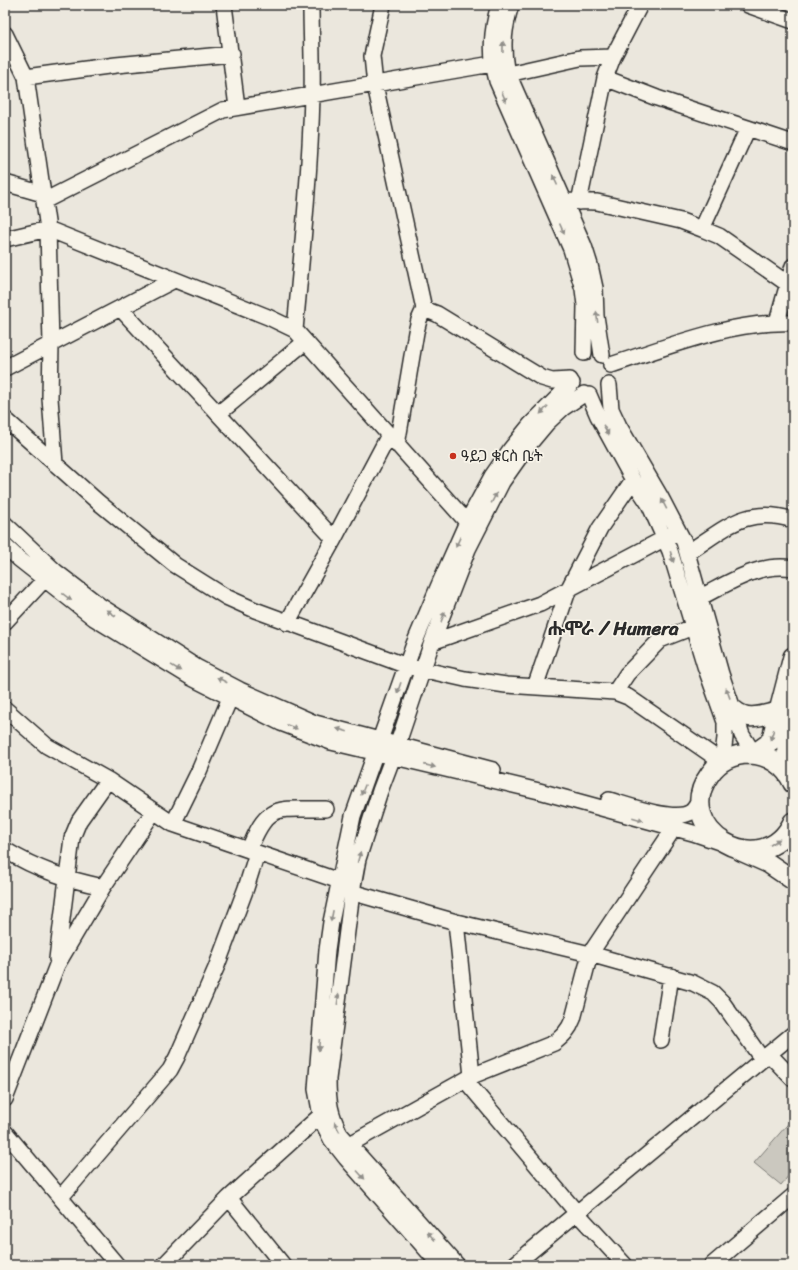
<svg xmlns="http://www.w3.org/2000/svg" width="798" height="1270" font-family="Sriracha,'Noto Sans Ethiopic',sans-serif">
<rect width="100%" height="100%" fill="#ebe7dd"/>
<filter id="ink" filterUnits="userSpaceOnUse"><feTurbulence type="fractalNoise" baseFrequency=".025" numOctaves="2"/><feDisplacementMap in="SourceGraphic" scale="8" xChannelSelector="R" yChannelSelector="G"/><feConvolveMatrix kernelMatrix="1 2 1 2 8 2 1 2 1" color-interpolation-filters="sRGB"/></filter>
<g filter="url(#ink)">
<path fill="#cbc8bf" stroke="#7b7a75" d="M 793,1118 L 793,1170 L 781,1185 L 754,1163 Z"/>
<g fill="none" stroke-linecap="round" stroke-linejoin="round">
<g stroke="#2b2b2b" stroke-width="18">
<path id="minor" d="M 224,5 L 237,107
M 383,5 L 372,56 L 375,85 L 424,309 L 419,320 L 416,332 L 397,445
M 499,5 C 491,32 490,54 497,81 L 571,249 L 583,289 L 585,305 L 584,353
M 511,5 C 504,28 502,45 506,69 L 584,246 L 590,265 L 595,288 L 596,316 L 602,355
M 748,5 L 793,21
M 5,34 L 26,77 L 48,229 L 51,344 L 50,398 L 55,464
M 508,74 L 580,58 L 613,57
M 26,77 L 116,65 L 232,54
M 605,78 L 657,98 L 793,143
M 5,183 L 43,194
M 44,201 L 223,110 L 492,64
M 564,201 L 597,202 L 681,221 L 702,229 L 719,236 L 788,284
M 579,202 L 605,78 L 613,57 L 640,5
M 702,229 L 748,128
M 5,239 L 48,229 L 268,317 L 295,330 L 467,522 L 475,526
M 120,308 L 334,539
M 424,309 L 437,314 L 542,378 L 552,381 L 570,380
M 777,322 L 793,266
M 295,330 C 302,252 310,174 312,96 C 313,66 311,35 311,5
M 611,365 C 667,347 734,320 793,323
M 5,368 L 174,280
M 609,385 L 611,409 L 619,426 L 660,496 L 684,542 L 721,674 L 742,735 L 754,754
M 218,414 L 305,342
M 5,419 L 98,502 L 175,565 L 226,597 L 255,610 L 407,666 L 465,679 L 506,685 L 615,692 L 628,697 L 722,762 L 725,738 L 725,722 L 705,666 L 670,551 L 649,504 L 633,480 L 598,416 L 589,395
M 5,524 L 56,572 L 99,605 L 198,668 L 240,690 L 315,723 L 493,770
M 5,546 L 19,559 L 94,618 L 192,678 L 281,723 L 331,742 L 539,791 L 693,833 L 722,843
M 687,553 C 725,529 746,505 793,520
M 699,598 C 729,583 759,562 793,568
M 5,622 L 44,580
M 287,623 L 334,539 L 389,435
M 432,642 L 540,604 L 673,534
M 535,687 L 569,588 L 600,528 L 633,480
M 615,692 L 627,674 L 660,640 L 693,627
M 5,709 L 47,746 L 108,780 L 173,824 L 348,884
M 609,800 C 627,805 675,823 691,812 C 696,808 698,803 701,797
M 173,824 L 199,771 L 230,698
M 5,850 C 38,870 66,879 103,887
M 249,850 C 268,801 277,810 326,809
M 344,890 L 456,922 L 590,954 L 693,983 L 713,993 L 722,1002 L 762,1059
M 456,922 L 472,1076
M 57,959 L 72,838 L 79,821 L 108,780
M 661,1040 L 671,976
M 769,1054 L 793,1079
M 465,1080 L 577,1213 L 625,1265
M 5,1099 L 57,965 L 103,887 L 154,811
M 5,1132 L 117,1265
M 343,1150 L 350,1144 L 472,1076 L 554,1043 C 563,1036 569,1030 573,1019 L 590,954 L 674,828
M 61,1197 L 170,1070 L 177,1057 L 216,968 L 246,888 L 257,853
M 229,1198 L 283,1265
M 164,1265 L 229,1198 L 320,1116 L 327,1111
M 440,1265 L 346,1158 L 331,1139 L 322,1121 L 316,1089 L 327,950 L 331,922 L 353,816 L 414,644 L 439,585 L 467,522 L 492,476 L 510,450 L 531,424 L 572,383
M 457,1265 L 340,1134 C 330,1113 328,1102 328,1079 L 352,892 L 358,859 L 380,791 L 397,746 L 432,642 L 468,549 L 502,482 L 526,448 L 547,423 L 563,408 L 584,394
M 514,1265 L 793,1034
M 712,1265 L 793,1196"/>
</g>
<g stroke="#2b2b2b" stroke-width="22">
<path id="major" d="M 734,710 C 748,722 762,715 778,712
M 754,754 L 768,744 L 772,738 L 793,657
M 793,779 C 784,749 785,741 793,711
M 793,783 C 785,766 769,755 750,754 C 734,754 719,761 710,774 C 669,830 763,885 793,822
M 741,851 L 768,863 L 793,880"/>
</g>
<use href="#minor" stroke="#f7f3e8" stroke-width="15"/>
<use href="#major" stroke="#f7f3e8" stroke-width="19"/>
</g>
<defs><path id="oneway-solid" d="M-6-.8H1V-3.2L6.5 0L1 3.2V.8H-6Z"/></defs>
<g fill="#918f8a">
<use href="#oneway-solid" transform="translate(503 47) rotate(-89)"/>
<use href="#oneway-solid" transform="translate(504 97) rotate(67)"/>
<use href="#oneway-solid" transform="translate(555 180) rotate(-114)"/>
<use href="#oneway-solid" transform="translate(562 229) rotate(66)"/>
<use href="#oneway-solid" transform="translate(597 317) rotate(-97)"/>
<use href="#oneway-solid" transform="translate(544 410) rotate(134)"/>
<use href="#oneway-solid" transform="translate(606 430) rotate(61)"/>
<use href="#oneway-solid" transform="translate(494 498) rotate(-62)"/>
<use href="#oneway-solid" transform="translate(664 504) rotate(-117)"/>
<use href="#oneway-solid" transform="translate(458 542) rotate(114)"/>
<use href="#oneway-solid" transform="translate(672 557) rotate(73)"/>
<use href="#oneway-solid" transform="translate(67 597) rotate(37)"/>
<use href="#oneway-solid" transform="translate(111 613) rotate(-147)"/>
<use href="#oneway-solid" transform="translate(443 617) rotate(-68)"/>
<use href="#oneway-solid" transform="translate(176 668) rotate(32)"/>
<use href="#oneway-solid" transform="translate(222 680) rotate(-152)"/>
<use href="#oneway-solid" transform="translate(399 688) rotate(109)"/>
<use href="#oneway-solid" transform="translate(728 693) rotate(-110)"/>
<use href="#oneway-solid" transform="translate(292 727) rotate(21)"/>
<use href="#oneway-solid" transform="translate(342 730) rotate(-164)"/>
<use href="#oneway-solid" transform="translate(772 735) rotate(108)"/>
<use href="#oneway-solid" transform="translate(430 766) rotate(13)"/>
<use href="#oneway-solid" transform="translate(363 790) rotate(112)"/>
<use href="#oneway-solid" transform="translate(638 819) rotate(16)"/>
<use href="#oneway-solid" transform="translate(775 842) rotate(-33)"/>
<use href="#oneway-solid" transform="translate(359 857) rotate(-75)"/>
<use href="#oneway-solid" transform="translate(332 916) rotate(101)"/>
<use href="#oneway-solid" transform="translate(338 999) rotate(-83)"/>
<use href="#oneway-solid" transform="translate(319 1045) rotate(94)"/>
<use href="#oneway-solid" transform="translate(337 1127) rotate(-117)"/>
<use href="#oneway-solid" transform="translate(361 1175) rotate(48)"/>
<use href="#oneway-solid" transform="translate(431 1236) rotate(-132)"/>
</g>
</g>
<circle fill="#c8321e" stroke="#f7f3e8" stroke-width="1.5" cx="453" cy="456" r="4"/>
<g text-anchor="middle" stroke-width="3.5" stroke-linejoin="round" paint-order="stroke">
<g font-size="15" fill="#2b2b2b" stroke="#f7f3e8" text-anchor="start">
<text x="461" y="461">ዓይጋ ቁርስ ቤት</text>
</g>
<g font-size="19" font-weight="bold" fill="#2b2b2b" stroke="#f7f3e8">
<text x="613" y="635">ሑሞራ / Humera</text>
</g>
</g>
<rect width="798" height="1270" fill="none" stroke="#f7f3e8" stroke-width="20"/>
<rect x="10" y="10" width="778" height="1250" fill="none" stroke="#2b2b2b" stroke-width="1.5" filter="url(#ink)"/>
</svg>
